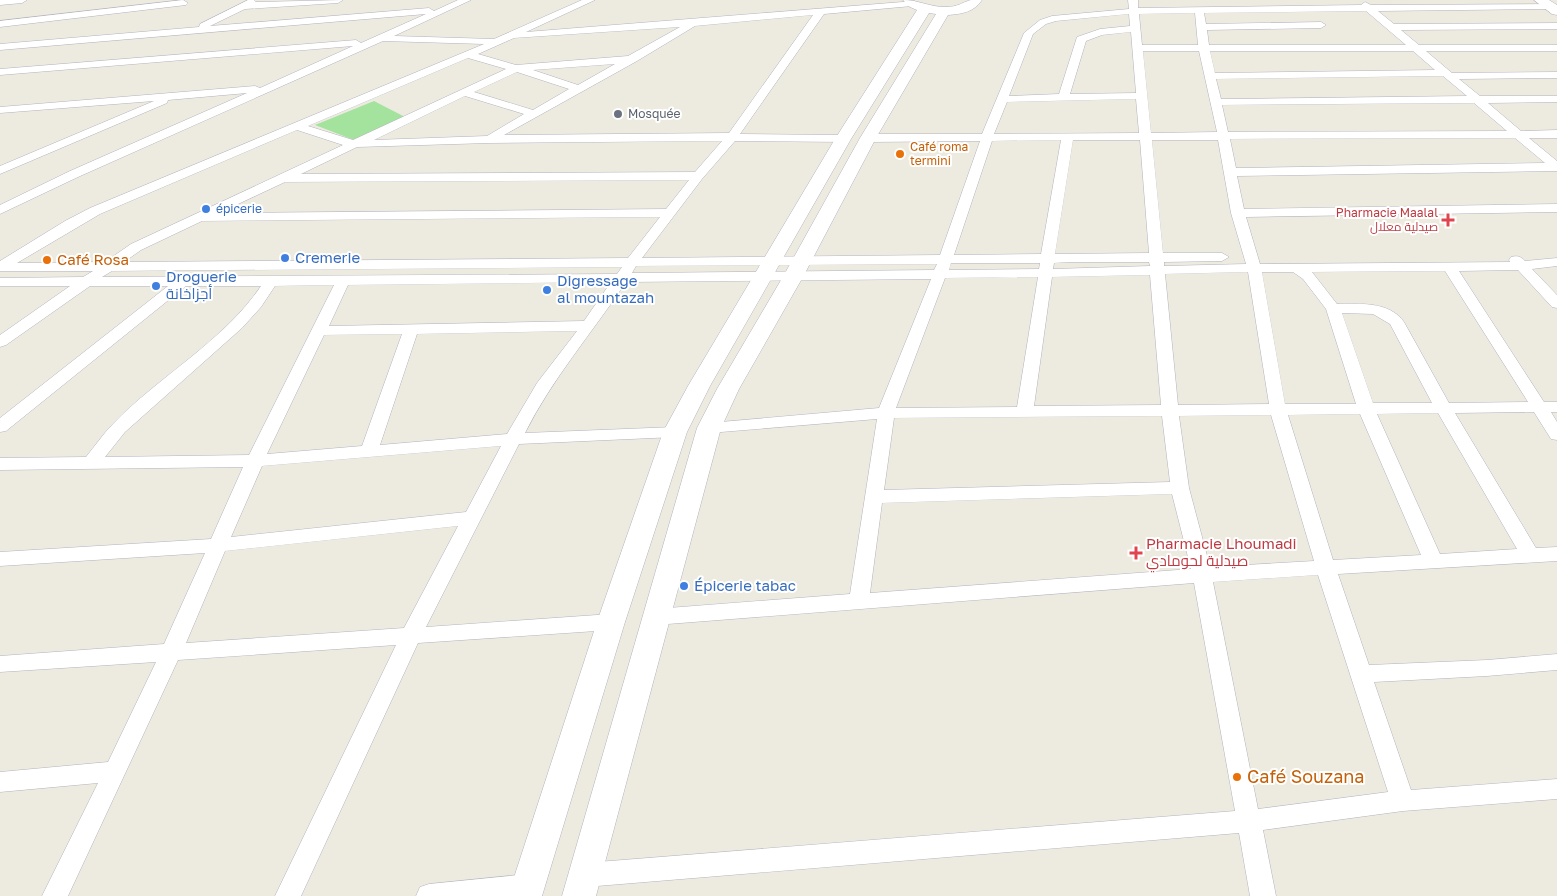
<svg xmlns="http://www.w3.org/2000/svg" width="1557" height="896" font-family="'Golos Text',Cairo,sans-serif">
<rect width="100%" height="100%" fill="#edebdf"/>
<path fill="#a3e39d" d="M 374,101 L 405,117 L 354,140 L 315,125 Z"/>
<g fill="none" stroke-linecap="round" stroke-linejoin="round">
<g stroke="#b3b2bf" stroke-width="1">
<path id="street" d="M 0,0 L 27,0 L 22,3 L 0,5 Z
M 183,0 L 188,3 L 186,5 L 0,27 L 0,21 Z
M 248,0 L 254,0 L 256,2 L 343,0 L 338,3 L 245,9 L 210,26 L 429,8 L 434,11 L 458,0 L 471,0 L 394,36 L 494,39 L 582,0 L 595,0 L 526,32 L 915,1 L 915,5 L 912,6 L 824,14 L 740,134 L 843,135 L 847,136 L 849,139 L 847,142 L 735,141 L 702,179 L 642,258 L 940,255 L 980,141 L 868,142 L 862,138 L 868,134 L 982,134 L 1024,33 L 1040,20 L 1052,16 L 1129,9 L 1128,0 L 1138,0 L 1138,8 L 1361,5 L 1365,2 L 1371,5 L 1552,4 L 1552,8 L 1549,9 L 1378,11 L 1394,24 L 1557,23 L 1557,29 L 1401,30 L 1419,45 L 1557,45 L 1557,51 L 1426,51 L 1452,73 L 1557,72 L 1557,78 L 1459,79 L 1480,96 L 1557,96 L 1557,102 L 1488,103 L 1521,131 L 1557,130 L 1557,138 L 1529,138 L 1557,161 L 1557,171 L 1237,176 L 1244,209 L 1557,204 L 1557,212 L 1246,217 L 1260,264 L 1510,262 L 1509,260 L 1511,257 C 1518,255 1521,257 1525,261 L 1557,258 L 1557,266 L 1532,269 L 1557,295 L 1557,308 L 1552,307 L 1518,270 L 1459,271 L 1544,402 L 1557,402 L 1557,412 L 1551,412 L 1557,422 L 1557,440 L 1551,439 L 1534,412 L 1455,413 L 1536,548 L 1557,547 L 1557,561 L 1338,574 L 1369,665 L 1487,660 L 1557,654 L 1557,670 L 1487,676 L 1374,682 L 1411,790 L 1557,779 L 1557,799 L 1403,811 L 1263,830 L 1276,896 L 1250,896 L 1239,833 L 585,887 L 576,883 L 572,875 L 576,867 L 585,863 L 1235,811 L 1194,583 L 655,625 L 648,622 L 645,617 L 648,612 L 655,609 L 850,594 L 877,419 L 709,433 L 703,432 L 700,428 L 703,424 L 709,423 L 879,408 L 931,279 L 626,282 C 592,333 552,379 525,433 L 675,427 L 681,428 L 684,432 L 681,436 L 675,437 L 519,444 L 426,627 L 611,614 L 618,616 L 621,622 L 618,628 L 611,630 L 418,643 L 301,896 L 275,896 L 396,645 L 178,660 L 68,896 L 42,896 L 98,783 L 0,792 L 0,772 L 108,762 L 156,662 L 0,672 L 0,656 L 164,644 L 205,553 L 0,566 L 0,552 L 211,539 L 243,467 L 0,470 L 0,458 L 86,457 C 95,446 103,434 113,424 C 159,376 223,342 261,286 L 186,286 L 6,431 L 0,432 L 0,418 L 168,286 L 90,286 L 6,345 L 0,347 L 0,335 L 70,286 L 0,286 L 0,278 L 83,277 L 93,271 L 0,271 L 0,261 L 65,221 L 90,208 L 484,44 L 383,41 L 78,177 L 0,214 L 0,205 L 70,171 L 247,93 L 168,100 L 167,103 L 0,174 L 0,166 L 154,101 L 0,113 L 0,107 L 255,86 L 260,88 L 353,46 L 0,75 L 0,69 L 356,40 L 361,43 L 426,14 L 0,50 L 0,44 L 199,27 L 200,24 ZM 1366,11 L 1406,45 L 1209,45 L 1207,30 L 1321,28 L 1326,25 L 1321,22 L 1206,24 L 1204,13 ZM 1195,13 L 1198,45 L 1142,45 L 1139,14 ZM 1129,14 L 1130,26 L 1100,29 L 1077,37 L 1059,94 L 1009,96 L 1033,34 L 1046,24 L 1056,21 ZM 813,15 L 729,133 L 504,135 L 637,61 L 695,26 ZM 680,27 L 628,56 L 516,65 L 478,54 L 514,38 ZM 1131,32 L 1136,93 L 1070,94 L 1086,41 L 1102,35 ZM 1143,51 L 1199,51 L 1217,132 L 1151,133 ZM 1210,51 L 1413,51 L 1435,70 L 1215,73 ZM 468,58 L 506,69 L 353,140 L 308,126 ZM 615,64 L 578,85 L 533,70 ZM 517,72 L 569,89 L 533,110 L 474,92 ZM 1443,76 L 1467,96 L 1221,99 L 1216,79 ZM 465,96 L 524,114 L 487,136 L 374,140 ZM 1136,99 L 1139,133 L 994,134 L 1007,102 ZM 1474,103 L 1507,131 L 1228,132 L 1222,105 ZM 297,130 L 343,145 L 131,244 L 105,262 L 17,263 L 100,214 ZM 1515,138 L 1545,163 L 1236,168 L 1230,139 ZM 1061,140 L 1041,254 L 954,255 L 992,141 ZM 1073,140 L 1140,140 L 1149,253 L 1055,254 ZM 1152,140 L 1218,140 L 1231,213 L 1246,264 L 1164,266 L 1164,262 L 1222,261 L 1229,257 L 1222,253 L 1163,253 ZM 722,141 L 695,172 L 301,174 L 357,147 L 489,143 ZM 689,180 L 666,209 L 219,213 L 285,182 ZM 660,217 L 628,258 L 124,262 L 141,250 L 202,221 ZM 1069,262 L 1149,262 L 1150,266 L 1053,269 L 1054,263 ZM 951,263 L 1040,263 L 1039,269 L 949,270 ZM 937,264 L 934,270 L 632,273 L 636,266 ZM 622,267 L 617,274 L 102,277 L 112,271 ZM 1445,271 L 1528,402 L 1449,403 L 1404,322 C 1389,301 1360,304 1337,304 L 1312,272 ZM 1248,272 L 1269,404 L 1178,405 L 1165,274 ZM 1262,272 L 1293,272 L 1303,279 L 1326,309 L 1356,404 L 1285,404 ZM 1150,275 L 1161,405 L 1034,406 L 1052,277 ZM 1038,277 L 1017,407 L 896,408 L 945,278 ZM 611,282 L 584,321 L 329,326 L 348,285 ZM 334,285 L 249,455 L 105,457 L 125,432 L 242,328 L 261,307 L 275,286 ZM 1342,313 L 1373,314 L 1390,324 L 1432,403 L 1373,403 ZM 577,331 L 537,383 L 507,434 L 380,445 L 417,334 ZM 402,334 L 362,446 L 267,454 L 324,335 ZM 1438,413 L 1517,549 L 1440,554 L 1377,414 ZM 1360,414 L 1421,555 L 1333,560 L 1288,415 ZM 1271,415 L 1314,561 L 1210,567 L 1189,488 L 1179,416 ZM 1162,416 L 1170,482 L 884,490 L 894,418 ZM 501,446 L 466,512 L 231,537 L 262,466 ZM 1172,494 L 1191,569 L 870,593 L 882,503 ZM 458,526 L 404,628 L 186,643 L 225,551 ZM 1318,575 L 1388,792 L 1258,809 L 1213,582 Z
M 529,874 L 538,878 L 542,886 L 538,894 L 534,896 L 416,896 L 420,887 L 429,884 Z"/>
</g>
<g stroke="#b3b2bf" stroke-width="1">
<path id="secondary" d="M 903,0 C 918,0 930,7 945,7 C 959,7 960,3 971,0 C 974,0 979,0 982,0 C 974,12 962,14 948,15 L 876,138 L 804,275 L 739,389 L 721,428 L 596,896 L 562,896 L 697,428 L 717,389 L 784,275 L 860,138 L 936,14 L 929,13 L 851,139 L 710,386 L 687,432 L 625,622 L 542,896 L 508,896 L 597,622 L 663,432 L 688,386 L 835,139 L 917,10 L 910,7 Z
M 1534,0 L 1549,0 L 1557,5 L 1557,15 L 1552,14 Z"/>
</g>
<use href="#street" fill="#fff" fill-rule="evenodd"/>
<use href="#secondary" fill="#fff" fill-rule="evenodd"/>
</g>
<circle fill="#6b7280" stroke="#fff" stroke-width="2" cx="618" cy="114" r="5"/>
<g fill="#e8710a" stroke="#fff" stroke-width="2">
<circle cx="900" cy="154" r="5"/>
<circle cx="47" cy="260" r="5"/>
<circle cx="1237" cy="777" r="5"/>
</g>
<g fill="#3f7fe0" stroke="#fff" stroke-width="2">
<circle cx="206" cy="209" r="5"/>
<circle cx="285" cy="258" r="5"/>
<circle cx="156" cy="286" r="5"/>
<circle cx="547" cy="290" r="5"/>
<circle cx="684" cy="586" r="5"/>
</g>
<g fill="#e0444e" stroke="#fff" stroke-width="2">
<path d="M1445.5 212.5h5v5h5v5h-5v5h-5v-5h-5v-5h5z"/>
<path d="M1133.5 545.5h5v5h5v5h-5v5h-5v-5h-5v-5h5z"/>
</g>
<g text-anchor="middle" stroke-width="4" stroke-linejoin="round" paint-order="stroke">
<g font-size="12" fill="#5b616d" stroke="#fff" text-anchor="start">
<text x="628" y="118">Mosquée</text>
</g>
<g font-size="12" fill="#c56008" stroke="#fff" text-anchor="start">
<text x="910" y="151">Café roma<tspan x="910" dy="14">termini</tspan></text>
</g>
<g font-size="12" fill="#366cbe" stroke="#fff" text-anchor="start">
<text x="216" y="213">épicerie</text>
</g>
<g font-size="12" fill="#be3a42" stroke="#fff" text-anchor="end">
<text x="1438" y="217">Pharmacie Maalal<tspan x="1438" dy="14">صيدلية معلال</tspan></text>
</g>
<g font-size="15" fill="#366cbe" stroke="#fff" text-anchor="start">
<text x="295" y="263">Cremerie</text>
<text x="166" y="282">Droguerie<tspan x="166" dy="17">أجزاخانة</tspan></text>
<text x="557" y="286">Digressage<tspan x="557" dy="17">al mountazah</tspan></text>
<text x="694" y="591">Épicerie tabac</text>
</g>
<g font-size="15" fill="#c56008" stroke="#fff" text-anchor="start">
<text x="57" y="265">Café Rosa</text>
</g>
<g font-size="15" fill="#be3a42" stroke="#fff" text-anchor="start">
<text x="1146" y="549">Pharmacie Lhoumadi<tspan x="1146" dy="17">صيدلية لحومادي</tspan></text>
</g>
<g font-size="18" fill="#c56008" stroke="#fff" text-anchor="start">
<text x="1247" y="783">Café Souzana</text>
</g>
</g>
</svg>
